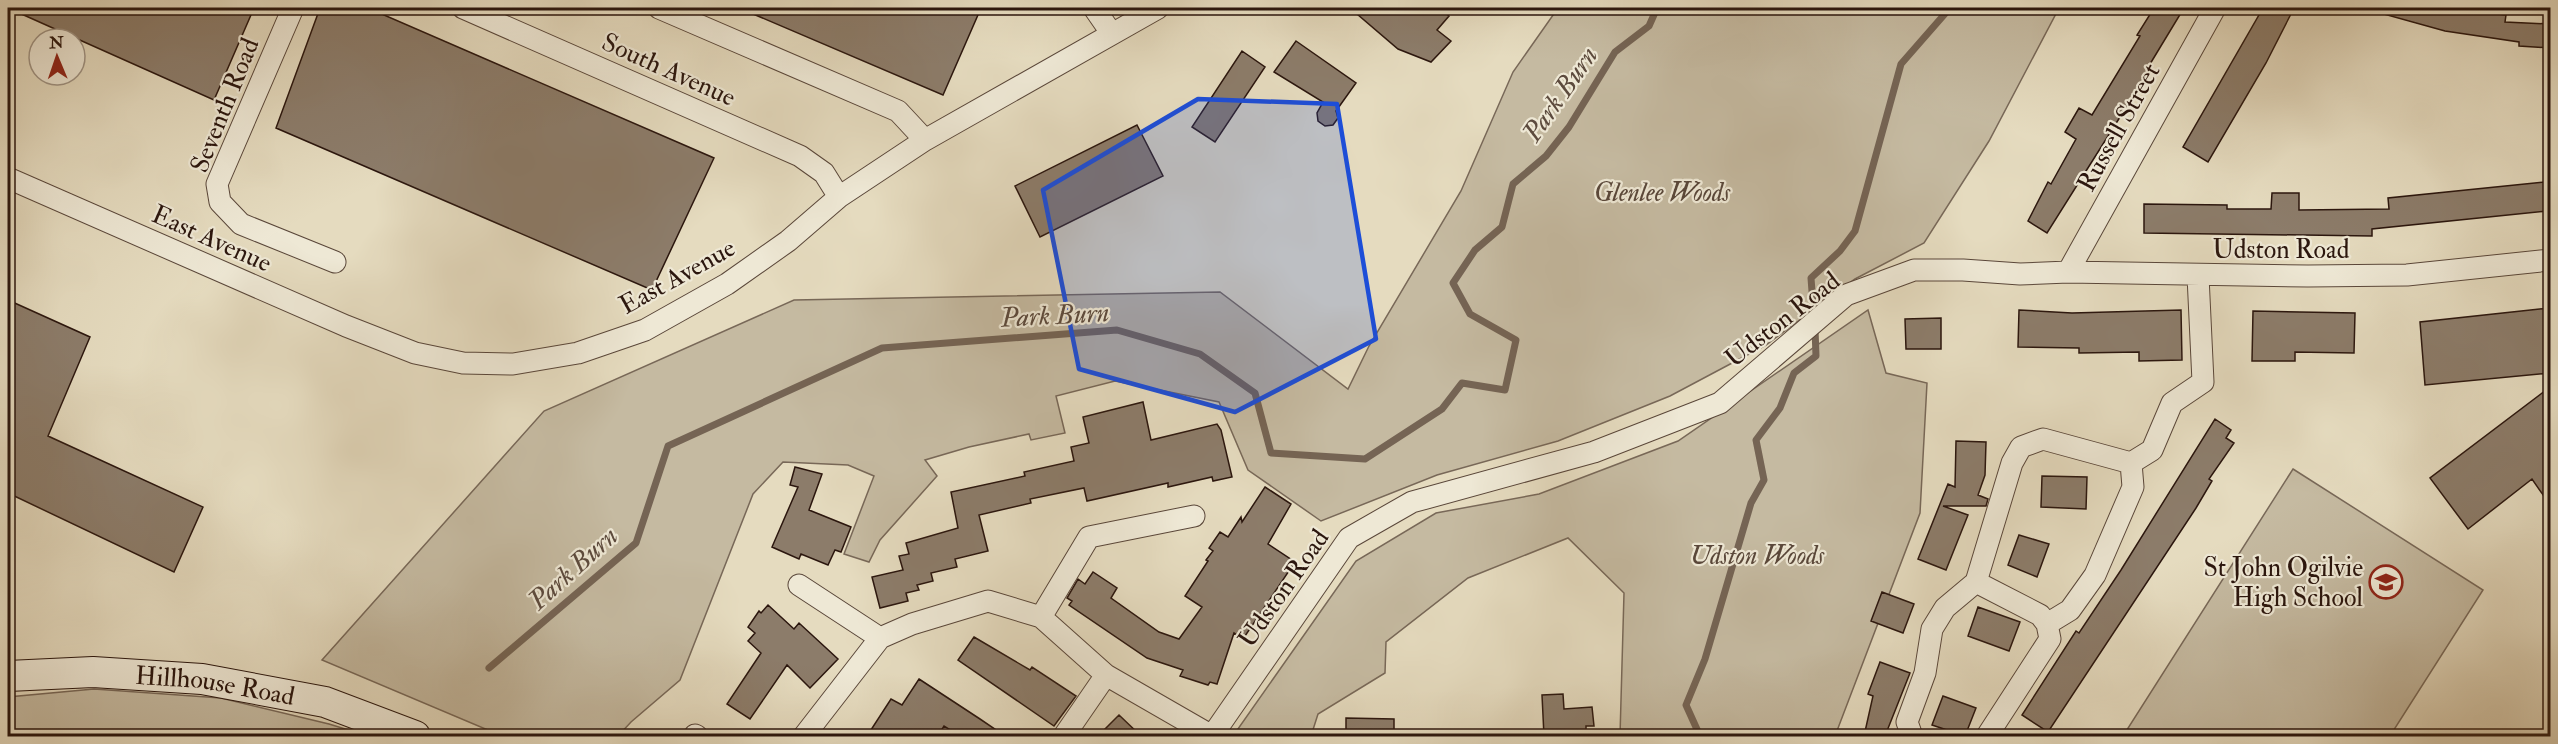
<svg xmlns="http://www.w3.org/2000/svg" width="2558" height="744" font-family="'IM FELL Double Pica',serif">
<rect width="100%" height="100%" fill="#e5dbbf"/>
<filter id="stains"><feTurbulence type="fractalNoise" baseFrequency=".00333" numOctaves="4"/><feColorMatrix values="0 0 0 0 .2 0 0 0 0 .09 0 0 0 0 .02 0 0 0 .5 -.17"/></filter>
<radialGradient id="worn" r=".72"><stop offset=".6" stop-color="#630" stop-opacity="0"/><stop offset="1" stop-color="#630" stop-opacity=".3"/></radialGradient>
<path fill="#c5baa1" stroke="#786858" stroke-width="1.5" d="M 1558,8 L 2059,8 L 1989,141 L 1924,243 L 1855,279 L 1766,345 L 1670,396 L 1558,441 L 1437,475 L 1321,521 L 1248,470 L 1219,402 L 1115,381 L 1056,396 L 1065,433 L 1031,440 L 1029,434 L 969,447 L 925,460 L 937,476 L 880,540 L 869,562 L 844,554 L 874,476 L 848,465 L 783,462 L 753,494 L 680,680 L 631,722 L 618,736 L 502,736 L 322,660 L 544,411 L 794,300 L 1220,292 L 1348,389 L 1369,346 L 1461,191 L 1513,72 Z
M 1868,310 L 1886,373 L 1927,383 L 1920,513 L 1835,736 L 1620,736 L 1624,593 L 1568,538 L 1468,578 L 1386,642 L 1385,673 L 1318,714 L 1311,736 L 1233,736 L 1356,561 L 1436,513 L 1539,494 L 1678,441 Z
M 2293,469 L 2483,590 L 2390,736 L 2123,736 Z
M 94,689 L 221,698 L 329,724 L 368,736 L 8,736 L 8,697 Z"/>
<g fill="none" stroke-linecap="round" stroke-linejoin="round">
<path stroke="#756454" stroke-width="7" d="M 1814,318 L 1811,278 L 1840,251 L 1855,231 L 1901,64 L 1950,8
M 489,668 L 636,543 L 668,446 L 882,348 L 1117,330 L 1200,354 L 1255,393 L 1271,453 L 1365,459 L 1442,409 L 1462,383 L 1505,390 L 1516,340 L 1470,314 L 1453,283 L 1475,250 L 1502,227 L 1513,184 L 1546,156 L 1569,127 L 1615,52 L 1649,26 L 1657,8
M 1700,736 L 1686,705 L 1705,659 L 1751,503 L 1764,480 L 1756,440 L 1780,408 L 1794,373 L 1816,356 L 1815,329"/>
</g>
<path fill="#8c7c6a" stroke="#2b160e" stroke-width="1.5" d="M 8,8 L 254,8 L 214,100 Z
M 320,8 L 368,8 L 714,158 L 652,290 L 276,128 Z
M 739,8 L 981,8 L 943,95 Z
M 1350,8 L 1439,8 L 1449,16 L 1437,30 L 1451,41 L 1431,62 L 1398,49 Z
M 2154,8 L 2184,8 L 2147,69 L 2149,71 L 2047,233 L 2028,221 L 2048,182 L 2051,184 L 2076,139 L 2065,132 L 2079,108 L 2092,115 L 2140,36 L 2137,35 Z
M 2263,8 L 2294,8 L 2266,63 L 2208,162 L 2183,147 Z
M 2380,8 L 2450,8 L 2506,15 L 2505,22 L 2550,24 L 2550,48 L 2519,46 L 2519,42 L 2445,31 L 2380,13 Z
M 1296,41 L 1356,83 L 1336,111 L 1338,118 L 1333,125 L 1325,126 L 1318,121 L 1317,113 L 1323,102 L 1274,72 Z
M 1242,51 L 1265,67 L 1215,142 L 1192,127 Z
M 1137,125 L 1163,176 L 1040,237 L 1015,186 Z
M 2544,182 L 2547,211 L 2372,229 L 2372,236 L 2144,233 L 2144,204 L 2227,205 L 2227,209 L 2271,209 L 2272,193 L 2299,193 L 2299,210 L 2389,209 L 2388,198 Z
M 8,300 L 90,337 L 48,436 L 203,507 L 174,572 L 8,493 Z
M 2550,308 L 2550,373 L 2425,385 L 2420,322 Z
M 2019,310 L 2072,313 L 2181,310 L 2182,360 L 2139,361 L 2139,352 L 2079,353 L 2079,348 L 2018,347 Z
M 2253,311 L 2355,313 L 2354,353 L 2295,352 L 2295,361 L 2252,361 Z
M 1941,318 L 1941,349 L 1906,349 L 1905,319 Z
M 2550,387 L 2550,505 L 2532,479 L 2468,529 L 2430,478 Z
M 1143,402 L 1151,440 L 1217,424 L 1221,430 L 1232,477 L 1213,481 L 1212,477 L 1168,487 L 1168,483 L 1087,501 L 1084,488 L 1030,499 L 1031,503 L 979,515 L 988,551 L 955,559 L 957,567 L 931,573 L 933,581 L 917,585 L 919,590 L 906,593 L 908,601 L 880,608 L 872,577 L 903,570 L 899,556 L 909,554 L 906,543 L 958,528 L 951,492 L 1025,476 L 1024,472 L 1074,461 L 1071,447 L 1089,443 L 1083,417 Z
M 2215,419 L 2231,430 L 2226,438 L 2234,443 L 2209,479 L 2212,481 L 2196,508 L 2048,732 L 2022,715 L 2076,631 L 2079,633 L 2121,570 Z
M 1956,441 L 1986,442 L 1985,475 L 1978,495 L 1988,499 L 1986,506 L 1943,506 L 1968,515 L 1946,570 L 1918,559 L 1948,484 L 1955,487 Z
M 795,467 L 822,474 L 809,510 L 851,527 L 841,552 L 835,550 L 828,565 L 801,554 L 799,559 L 772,547 L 798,487 L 790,485 Z
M 2042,476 L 2087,477 L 2086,509 L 2041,507 Z
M 1265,487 L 1291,504 L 1268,544 L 1295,562 L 1243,639 L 1234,633 L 1217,684 L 1210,682 L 1208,685 L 1180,676 L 1183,670 L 1147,658 L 1069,605 L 1072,601 L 1067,598 L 1078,579 L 1085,584 L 1093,572 L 1117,588 L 1111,598 L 1159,632 L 1179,639 L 1202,607 L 1185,596 L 1208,561 L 1206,560 L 1213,551 L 1209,548 L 1220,532 L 1228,537 L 1241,517 L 1242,522 Z
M 2019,535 L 2049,544 L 2037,577 L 2008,565 Z
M 1882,592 L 1914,604 L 1903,633 L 1871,621 Z
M 768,605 L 794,629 L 799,623 L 838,659 L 810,688 L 787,665 L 750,719 L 727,704 L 761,653 L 748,641 L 755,633 L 748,627 L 759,611 L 761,613 Z
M 1978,607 L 2020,622 L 2009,651 L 1968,636 Z
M 974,637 L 1030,670 L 1032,667 L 1076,696 L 1054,726 L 958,660 Z
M 1880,662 L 1910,673 L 1885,736 L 1864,736 L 1873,696 L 1868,694 Z
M 919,679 L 980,719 L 1005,736 L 960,736 L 944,726 L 938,736 L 867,736 L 891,699 L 902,705 Z
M 1563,694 L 1564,709 L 1592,707 L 1594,726 L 1586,726 L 1586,736 L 1544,736 L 1542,695 Z
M 1943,696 L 1976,708 L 1965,736 L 1932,725 Z
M 1119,715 L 1141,736 L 1098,736 Z
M 1346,718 L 1394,719 L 1394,736 L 1346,736 Z"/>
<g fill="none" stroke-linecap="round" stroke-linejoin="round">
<g stroke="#5a473a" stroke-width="23">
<path id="street" d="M 293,8 L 217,184 L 220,202 L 241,224 L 335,262
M 463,8 L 800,156 L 824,173 L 839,197
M 659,8 L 898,111 L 925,140
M 1094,8 L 1112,34
M 8,178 L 346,326 L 415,353 L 463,363 L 513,364 L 578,353 L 645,330 L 727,284 L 788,241 L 839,197 L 925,140 L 1158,8
M 2068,272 L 2215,8
M 1976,582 L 2012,463 L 2021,447 L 2043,439 L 2131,463 L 2152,450 L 2172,403 L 2203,382 L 2198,276
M 799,585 L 880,638
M 1041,617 L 1089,537 L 1194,516
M 2047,624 L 2070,610 L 2095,575 L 2133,487 L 2131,463
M 695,735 L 697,736
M 804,736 L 880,638 L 912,624 L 988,601 L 1041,617 L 1106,675 L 1212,736 L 1349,538 L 1412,502 L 1594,452 L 1720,403 L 1846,295 L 1914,270 L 1963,270 L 2020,274 L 2068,272 L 2308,276 L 2407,275 L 2550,260
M 1064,736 L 1106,675
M 1912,736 L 1907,722 L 1925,673 L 1932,629 L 1945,608 L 1976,582 L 2040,615 L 2047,624 L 2050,639 L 1987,736"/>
</g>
<g stroke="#2b160e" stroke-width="32">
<g id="secondary">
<path id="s1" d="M 8,676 L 93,672 L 202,679 L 325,702 L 415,736"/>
</g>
</g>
<use href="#street" stroke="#eee8d5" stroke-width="21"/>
<use href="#secondary" stroke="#eee8d5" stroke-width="30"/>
</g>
<path fill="#1d4ed8" fill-opacity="0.2" stroke="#1d4ed8" stroke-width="4.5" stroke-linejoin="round" d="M 1198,99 L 1337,104 L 1376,339 L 1235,412 L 1079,369 L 1043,190 Z"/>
<defs>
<g id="school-ring" transform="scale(1.725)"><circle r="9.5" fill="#eee8d5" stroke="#8f2418" stroke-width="1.5"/><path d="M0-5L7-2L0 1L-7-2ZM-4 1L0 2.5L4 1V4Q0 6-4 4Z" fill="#8f2418"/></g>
</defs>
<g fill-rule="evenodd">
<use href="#school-ring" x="2386" y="582"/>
</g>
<g text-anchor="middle" stroke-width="4.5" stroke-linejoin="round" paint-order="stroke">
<g font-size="26" fill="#2b160e" stroke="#eee8d5">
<text transform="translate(669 69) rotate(24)" y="9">South Avenue</text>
<text transform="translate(224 105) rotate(-68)" y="9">Seventh Road</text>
<text transform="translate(2118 127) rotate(-61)" y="9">Russell Street</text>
<text transform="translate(212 238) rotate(24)" y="9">East Avenue</text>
<text x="2281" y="258">Udston Road</text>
<text transform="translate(677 276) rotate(-29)" y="9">East Avenue</text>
<text transform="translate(1782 319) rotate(-38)" y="9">Udston Road</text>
<text transform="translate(1283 588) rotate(-55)" y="9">Udston Road</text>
<text dy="9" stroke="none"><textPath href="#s1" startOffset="208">Hillhouse Road</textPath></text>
</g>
<g font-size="26" font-style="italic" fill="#59473a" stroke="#eee8d5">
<text x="1662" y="201">Glenlee Woods</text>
<text x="1757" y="564">Udston Woods</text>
</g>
<g font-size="26" fill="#2b160e" stroke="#eee8d5" text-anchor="end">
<text x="2363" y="576">St John Ogilvie<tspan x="2363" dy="30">High School</tspan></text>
</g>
<g font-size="27" font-style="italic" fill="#5c4a3d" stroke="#eee8d5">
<text transform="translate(1560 94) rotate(-55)" y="9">Park Burn</text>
<text transform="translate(1055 315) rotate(-3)" y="9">Park Burn</text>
<text transform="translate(573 568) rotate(-42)" y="9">Park Burn</text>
</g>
</g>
<rect width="2558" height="744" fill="none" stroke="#e5dbbf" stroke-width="30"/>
<rect x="9" y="9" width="2540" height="726" fill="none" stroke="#2b160e" stroke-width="3"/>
<rect x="15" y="15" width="2528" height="714" fill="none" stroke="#2b160e" stroke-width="1.5"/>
<g transform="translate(57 57) rotate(358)"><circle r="28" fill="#eee8d5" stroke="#a09485" stroke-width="1.5"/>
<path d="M0-4.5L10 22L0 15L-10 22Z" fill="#8f2418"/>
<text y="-9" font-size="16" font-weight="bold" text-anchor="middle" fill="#2b160e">N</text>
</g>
<rect width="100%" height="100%" filter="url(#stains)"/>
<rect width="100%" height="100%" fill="url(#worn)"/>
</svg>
